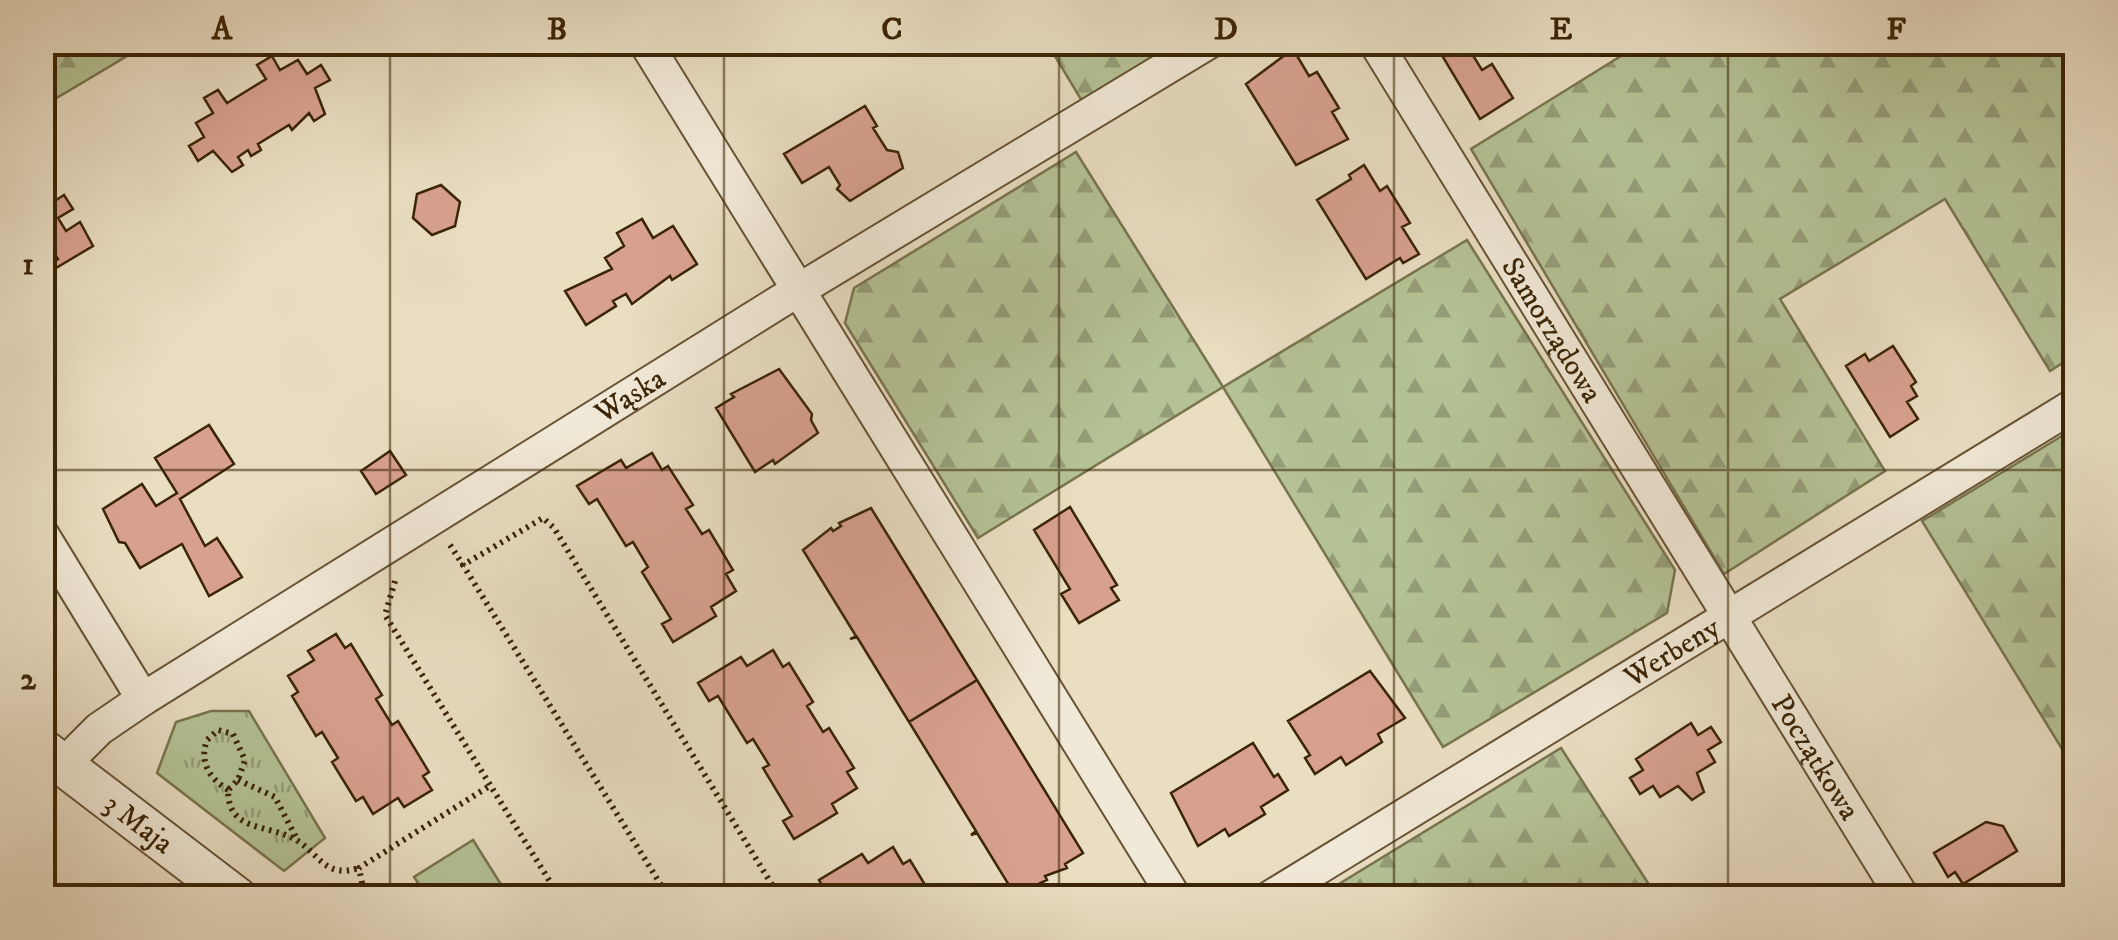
<svg xmlns="http://www.w3.org/2000/svg" width="2118" height="940" font-family="'IM FELL DW Pica',serif">
<defs>
<pattern id="grass-tufts" width="24" height="20" patternUnits="userSpaceOnUse" patternTransform="scale(2.5)"><rect width="24" height="20" fill="#b4c295"/><path d="M3 7l-1-3M5 7V3M7 7l1-3M15 17l-1-3M17 17v-4M19 17l1-3" fill="none" stroke="#949d78"/></pattern>
<pattern id="forest-firs" width="22" height="20" patternUnits="userSpaceOnUse" patternTransform="scale(2.5)"><rect width="22" height="20" fill="#b4c295"/><path d="M5 1l3.5 6h-7zM16 11l3.5 6h-7z" fill="#949d78"/></pattern>
</defs>
<rect width="100%" height="100%" fill="#e9ddc2"/>
<filter id="stains"><feTurbulence type="fractalNoise" baseFrequency=".002" numOctaves="4"/><feColorMatrix values="0 0 0 0 .2 0 0 0 0 .09 0 0 0 0 .02 0 0 0 .5 -.17"/></filter>
<radialGradient id="worn" r=".72"><stop offset=".6" stop-color="#630" stop-opacity="0"/><stop offset="1" stop-color="#630" stop-opacity=".3"/></radialGradient>
<path fill="url(#grass-tufts)" stroke="#78744e" stroke-width="2.5" d="M 211,711 L 249,711 L 325,838 L 284,871 L 157,773 L 176,722 Z"/>
<path fill="url(#forest-firs)" stroke="#78744e" stroke-width="2.5" d="M 43,42 L 149,42 L 149,43 L 43,106 Z
M 1047,43 L 1179,43 L 1082,101 Z
M 1642,43 L 2075,44 L 2075,355 L 2050,371 L 1945,199 L 1780,299 L 1885,471 L 1724,574 L 1471,149 Z
M 1076,152 L 1223,387 L 1467,240 L 1675,570 L 1667,613 L 1443,747 L 1223,387 L 978,538 L 845,323 L 854,288 Z
M 2075,428 L 2075,770 L 1922,521 Z
M 1561,748 L 1657,897 L 1338,897 L 1334,887 Z"/>
<path fill="#b4c295" stroke="#78744e" stroke-width="2.5" d="M 473,840 L 509,897 L 427,897 L 414,877 Z"/>
<path fill="#d8a18f" stroke="#3b2506" stroke-width="2.5" d="M 1434,42 L 1481,42 L 1469,49 L 1482,70 L 1492,64 L 1513,98 L 1480,119 Z
M 1293,49 L 1309,76 L 1317,72 L 1339,108 L 1332,112 L 1348,139 L 1296,165 L 1246,84 Z
M 272,56 L 280,70 L 298,60 L 307,74 L 321,65 L 330,80 L 315,88 L 325,114 L 314,121 L 309,113 L 292,130 L 289,125 L 258,144 L 261,150 L 251,156 L 248,150 L 238,157 L 243,165 L 232,172 L 213,151 L 198,161 L 189,146 L 204,137 L 196,123 L 213,113 L 204,98 L 218,90 L 227,103 L 266,79 L 257,65 Z
M 865,106 L 877,126 L 873,128 L 887,150 L 898,152 L 903,168 L 850,201 L 837,189 L 840,185 L 829,167 L 802,183 L 784,154 Z
M 1364,165 L 1380,191 L 1387,186 L 1410,223 L 1402,227 L 1419,254 L 1403,263 L 1400,258 L 1366,279 L 1317,200 L 1351,179 L 1349,175 Z
M 441,185 L 460,202 L 455,226 L 432,235 L 413,218 L 417,194 Z
M 64,195 L 73,209 L 58,218 L 66,231 L 80,222 L 93,246 L 56,268 L 53,262 L 58,259 L 50,247 L 43,252 L 42,259 L 42,198 L 50,204 Z
M 642,219 L 653,238 L 673,226 L 697,264 L 672,280 L 670,276 L 632,304 L 626,294 L 613,301 L 616,306 L 586,325 L 565,291 L 612,269 L 605,258 L 624,246 L 617,233 Z
M 1893,346 L 1916,382 L 1911,386 L 1917,396 L 1907,402 L 1918,419 L 1890,437 L 1846,366 L 1865,354 L 1869,361 Z
M 779,369 L 812,414 L 811,420 L 818,433 L 775,464 L 773,460 L 755,472 L 716,408 L 734,397 L 731,394 Z
M 209,425 L 234,464 L 180,499 L 205,546 L 217,538 L 242,577 L 209,596 L 182,544 L 140,568 L 125,543 L 119,542 L 103,509 L 142,484 L 156,506 L 177,493 L 155,458 Z
M 390,451 L 406,475 L 376,494 L 361,471 Z
M 652,453 L 662,470 L 668,466 L 693,505 L 686,509 L 702,534 L 709,530 L 733,570 L 726,574 L 736,591 L 711,607 L 716,616 L 673,642 L 662,624 L 671,619 L 642,572 L 648,567 L 633,542 L 626,546 L 597,499 L 589,504 L 577,486 L 621,460 L 626,468 Z
M 1070,507 L 1117,585 L 1111,588 L 1119,600 L 1079,623 L 1061,594 L 1070,589 L 1034,530 Z
M 871,508 L 977,680 L 909,722 L 857,637 L 850,639 L 856,636 L 803,550 L 831,528 L 833,531 L 841,526 L 839,523 Z
M 336,634 L 345,648 L 351,644 L 382,695 L 376,699 L 392,725 L 398,721 L 429,772 L 423,776 L 432,790 L 404,807 L 398,798 L 373,814 L 363,797 L 356,801 L 332,762 L 338,758 L 322,732 L 316,736 L 292,696 L 298,692 L 288,676 L 314,660 L 308,651 Z
M 773,650 L 783,667 L 789,663 L 813,702 L 807,706 L 823,732 L 829,728 L 854,768 L 847,772 L 857,788 L 832,804 L 837,813 L 794,839 L 783,821 L 792,816 L 763,768 L 769,765 L 753,739 L 747,743 L 718,696 L 709,701 L 698,683 L 741,657 L 747,666 Z
M 1370,671 L 1405,718 L 1378,734 L 1382,742 L 1346,765 L 1341,757 L 1315,774 L 1305,758 L 1310,755 L 1288,721 Z
M 977,680 L 1083,853 L 1065,864 L 1067,868 L 1045,876 L 1047,880 L 1015,895 L 977,833 L 971,835 L 976,831 L 909,722 Z
M 1691,723 L 1698,735 L 1711,727 L 1721,742 L 1708,750 L 1715,762 L 1697,773 L 1704,792 L 1692,800 L 1678,786 L 1660,797 L 1653,786 L 1640,794 L 1630,778 L 1643,770 L 1636,759 Z
M 1253,743 L 1274,777 L 1278,774 L 1288,790 L 1261,807 L 1265,814 L 1229,836 L 1225,829 L 1198,846 L 1171,793 Z
M 1986,822 L 2003,826 L 2017,851 L 1963,884 L 1955,872 L 1948,877 L 1934,853 Z
M 893,847 L 903,864 L 910,860 L 933,898 L 842,898 L 839,893 L 829,898 L 819,880 L 862,854 L 868,863 Z"/>
<g fill="none" stroke-linecap="round" stroke-linejoin="round">
<g stroke="#665335" stroke-width="36">
<g id="minor">
<path d="M 645,42 L 1175,898"/>
<path id="s1" d="M 1375,42 L 1903,898"/>
<path d="M 42,534 L 143,699"/>
<path id="s2" d="M 63,765 L 99,729 L 143,699 L 779,302 L 1209,42"/>
<path id="s3" d="M 1269,898 L 2076,404"/>
</g>
</g>
<g stroke="#665335" stroke-width="44">
<g id="tertiary">
<path id="s4" d="M 42,749 L 237,898"/>
</g>
</g>
<path stroke="#3b2506" stroke-width="6" stroke-dasharray="2.5 5" stroke-linecap="butt" d="M 450,545 L 463,565
M 395,581 L 385,615 L 560,898
M 238,780 L 275,797 L 298,841
M 228,790 C 209,778 199,762 207,740 L 218,730 L 233,734 L 245,760 L 238,780 L 228,790 C 228,834 270,823 298,841 C 321,857 326,878 359,868
M 365,898 L 359,868 L 491,785
M 669,898 L 463,565 L 543,518 L 554,528 L 780,898"/>
<use href="#minor" stroke="#f1e9d7" stroke-width="32"/>
<use href="#tertiary" stroke="#f1e9d7" stroke-width="40"/>
</g>
<path fill="none" stroke="#3b2506" stroke-width="2.5" stroke-opacity="0.55" d="M 390,42 L 390,898M 724,42 L 724,898M 1059,42 L 1059,898M 1394,42 L 1394,898M 1728,42 L 1728,898M 42,470 L 2076,470"/>
<g text-anchor="middle" stroke-width="8" stroke-linejoin="round" paint-order="stroke">
<g font-size="30" fill="#3b2506" stroke="#f1e9d7">
<text dy="10" stroke="none"><textPath href="#s1" startOffset="338">Samorządowa</textPath></text>
<text dy="10" stroke="none"><textPath href="#s2" startOffset="678">Wąska</textPath></text>
<text dy="10" stroke="none"><textPath href="#s3" startOffset="472">Werbeny</textPath></text>
<text dy="10" stroke="none"><textPath href="#s1" startOffset="840">Początkowa</textPath></text>
<text dy="10" stroke="none"><textPath href="#s4" startOffset="122">3 Maja</textPath></text>
</g>
</g>
<rect width="2118" height="940" fill="none" stroke="#e9ddc2" stroke-width="110"/>
<rect x="55" y="55" width="2008" height="830" fill="none" stroke="#3b2506" stroke-width="4"/>
<g font-size="32" text-anchor="middle" font-weight="bold" fill="#3b2506">
<text x="222" y="39">A</text>
<text x="557" y="39">B</text>
<text x="892" y="39">C</text>
<text x="1226" y="39">D</text>
<text x="1561" y="39">E</text>
<text x="1896" y="39">F</text>
<text x="28" y="274">1</text>
<text x="28" y="689">2</text>
</g>
<rect width="100%" height="100%" filter="url(#stains)"/>
<rect width="100%" height="100%" fill="url(#worn)"/>
</svg>
